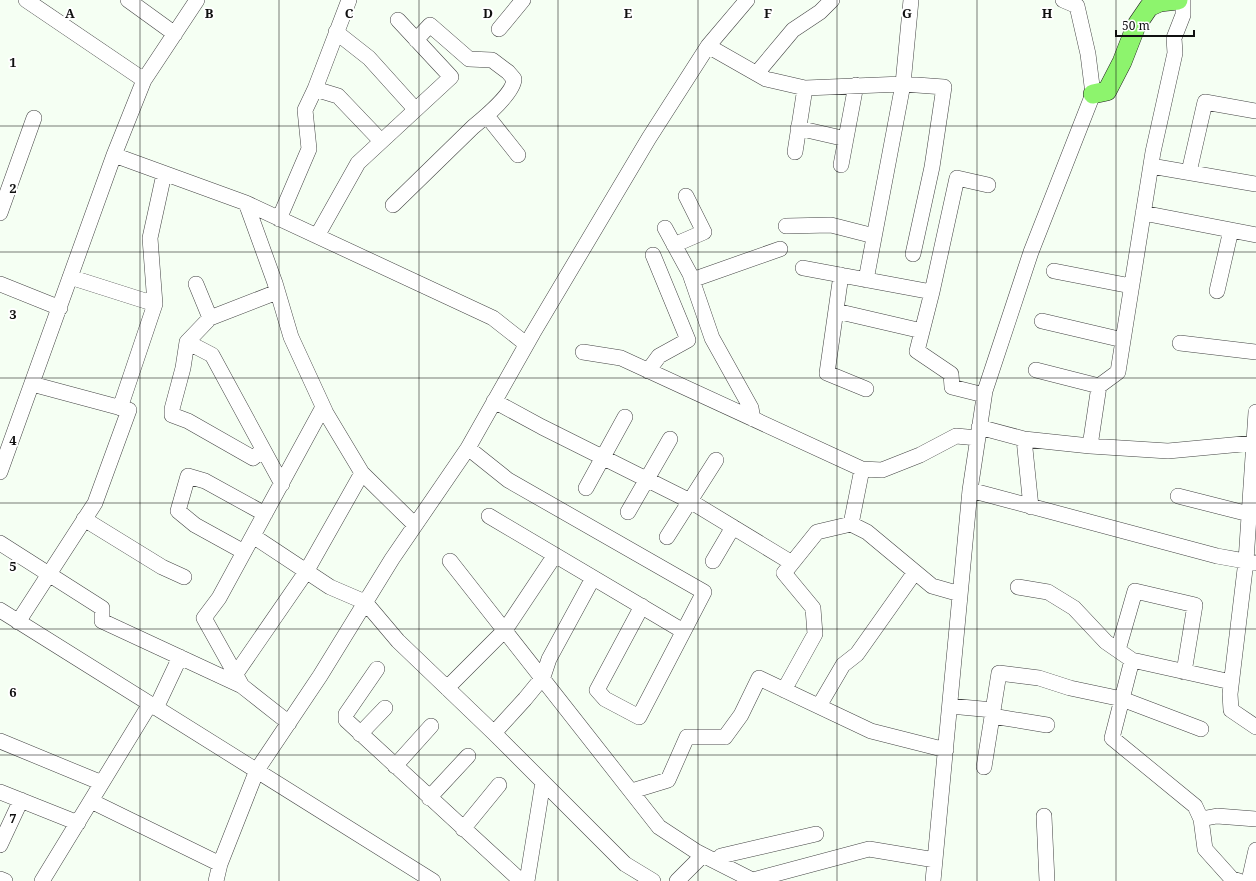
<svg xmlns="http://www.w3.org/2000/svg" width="1256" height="881" font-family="'Noto Serif',serif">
<rect width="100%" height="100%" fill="#f5fff3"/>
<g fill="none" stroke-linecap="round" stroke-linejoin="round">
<g stroke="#434343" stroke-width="16">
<path id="minor" d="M 26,0 L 144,80
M 128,0 L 175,34
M 499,29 L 523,0
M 336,32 L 369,58 L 415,109
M 708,46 L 766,79 L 805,88 L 903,84 L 944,87 L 932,167 L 913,254
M 757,73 L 793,30 L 820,12 L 832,0
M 315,89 L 338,96 L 381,141
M 487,116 L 518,155
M 798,128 L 846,139
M 795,152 L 805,88
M 114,155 L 246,203 L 493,318 L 526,344
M 841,165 L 856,85
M 1151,166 L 1256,184
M 1189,172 L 1205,102 L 1256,111
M 246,203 L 275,283 L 291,337 L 326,413 L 362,473 L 415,525
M 393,205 L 473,127 C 484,118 514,93 514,79 L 508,72 L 492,60 L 469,59 L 430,25 L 416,40
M 0,213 L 34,118
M 1143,213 L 1256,235
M 279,219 L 309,149 L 305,110 L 315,89 L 349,0
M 786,226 L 831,225 L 874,236
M 665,228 L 690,274 L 712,338 L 751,408 L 753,419
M 317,236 L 358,163 L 451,77 L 398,20
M 674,245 L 704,232 L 686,196
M 803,268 L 932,292
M 1054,271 L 1131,286
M 841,275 L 827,373 L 866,389
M 70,277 L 155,304
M 692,280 L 780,249
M 866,280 L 903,84 L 911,0
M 0,284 L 60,308
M 196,284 L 210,318 L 277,292
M 1217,291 L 1231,230
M 836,311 L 922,331
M 210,318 L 187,342 L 183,368 L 172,409 L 172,415 L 188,421 L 253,458 L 263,450
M 1042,321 L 1123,340
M 187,342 L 212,355 L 282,484
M 1180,343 L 1256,352
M 583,352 L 621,358 L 862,469 L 882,470 L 920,455 L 956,436 L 978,438
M 1036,370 L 1099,386
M 648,371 L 659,356 L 688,340 L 653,255
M 984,395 L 952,387 L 951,374 L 917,351 L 932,292 L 957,178 L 988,185
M 494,401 L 542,427 L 690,501 L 792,563
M 120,408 L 155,304 L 150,238 L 164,174
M 1256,412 L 1246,561 L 1230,694 L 1231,710 L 1256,727
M 979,427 L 1024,439 L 1090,446 L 1168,451 L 1253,443
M 1024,439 L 1031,507
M 1090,446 L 1099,386 L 1118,372 L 1153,152 L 1175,53 L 1174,38 L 1183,15 L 1183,0
M 468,448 L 508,480 L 704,592 L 639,717 L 605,699 L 597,690 L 642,606
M 0,472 L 114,155 L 144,80 L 197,0
M 586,488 L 625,417
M 970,490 L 1217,556 L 1256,563
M 1178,496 L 1249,514
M 628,512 L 670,439
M 489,516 L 683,631
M 84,519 L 162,567 L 184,577
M 851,524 L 862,469
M 253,536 L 330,587 L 365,602 L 398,641 L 494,733 L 625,864 L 653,881
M 667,537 L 716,460
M 0,543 L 102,608 L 102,621 L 242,686
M 244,552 L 195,525 L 178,511 L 188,476 L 205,481 L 265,514
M 450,561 L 659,827 L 697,852 L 754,881
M 713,561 L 733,527
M 1018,587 L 1048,592 L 1074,608 L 1106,642 L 1132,660 L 1231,682
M 0,610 L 433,881
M 18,622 L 95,503 L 129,410 L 32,384
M 1118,650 L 1135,591 L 1195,605 L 1184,672
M 1132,660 L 1112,738 L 1195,806 L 1201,819 L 1205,849 L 1232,879 L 1239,881
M 377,669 L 346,714 L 346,720 L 521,881
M 235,675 L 306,572 L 362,473
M 447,688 L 505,630 L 555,555
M 784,690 L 815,634 L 813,608 L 784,573 L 817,532 L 851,524 L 867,532 L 932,586 L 960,594
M 819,706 L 843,665 L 857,654 L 915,572
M 950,706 L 993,710
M 156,708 L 180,657
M 992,716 L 1047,725
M 289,723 L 242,686 L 204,618 L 219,598 L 323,407
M 494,733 L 525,699 L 543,677 L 549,659 L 593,578
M 360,734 L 385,708
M 0,741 L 102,783
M 395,766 L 431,726
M 984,767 L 999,673 L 1039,678 L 1070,688 L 1122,699 L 1201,729
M 632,791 L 668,780 L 687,737 L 725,737 L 741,715 L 759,678 L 871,731 L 946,750
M 0,792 L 78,823
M 429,798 L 468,756
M 91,801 L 220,864
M 1044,816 L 1047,881
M 1201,819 L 1217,816 L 1256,819
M 463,829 L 499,785
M 0,845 L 21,800
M 717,862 L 721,856 L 816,834
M 0,879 L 5,881
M 753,880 L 869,849 L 935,860
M 42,881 L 150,704
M 216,881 L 220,864 L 257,770 L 320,676 L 392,559 L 468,448 L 533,333 L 649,138 L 708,46 L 747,0
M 527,881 L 543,782
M 677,881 L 703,855
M 933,881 L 970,490 L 985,391 L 1031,252 L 1093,94 L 1088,54 L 1077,6 L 1063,0
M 1249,881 L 1256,850"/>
</g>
<g stroke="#212121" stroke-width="20">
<path id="major" d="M 1093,94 L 1107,91 L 1122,62 L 1136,26 L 1149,7 L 1160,2 L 1178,0"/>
</g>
<use href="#minor" stroke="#fff" stroke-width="15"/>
<use href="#major" stroke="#8df46d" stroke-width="19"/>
</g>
<path fill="none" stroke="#101010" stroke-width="1" stroke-opacity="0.55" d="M 140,0 L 140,881M 279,0 L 279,881M 419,0 L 419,881M 558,0 L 558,881M 698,0 L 698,881M 837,0 L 837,881M 977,0 L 977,881M 1116,0 L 1116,881M 0,126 L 1256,126M 0,252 L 1256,252M 0,378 L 1256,378M 0,503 L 1256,503M 0,629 L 1256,629M 0,755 L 1256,755"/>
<g font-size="13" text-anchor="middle" font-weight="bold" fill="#101010" stroke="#fff" stroke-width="4" stroke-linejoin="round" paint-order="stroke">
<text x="70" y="18">A</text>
<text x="209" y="18">B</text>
<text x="349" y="18">C</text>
<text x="488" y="18">D</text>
<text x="628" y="18">E</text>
<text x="768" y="18">F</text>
<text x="907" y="18">G</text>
<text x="1047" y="18">H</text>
<text x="13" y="67">1</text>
<text x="13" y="193">2</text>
<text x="13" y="319">3</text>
<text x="13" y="445">4</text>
<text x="13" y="571">5</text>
<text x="13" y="697">6</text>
<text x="13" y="823">7</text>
</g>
<path d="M1116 30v6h78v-6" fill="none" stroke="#101010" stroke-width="2"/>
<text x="1122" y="30" font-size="12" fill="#101010" stroke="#ffffff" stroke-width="3" paint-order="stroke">50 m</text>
</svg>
